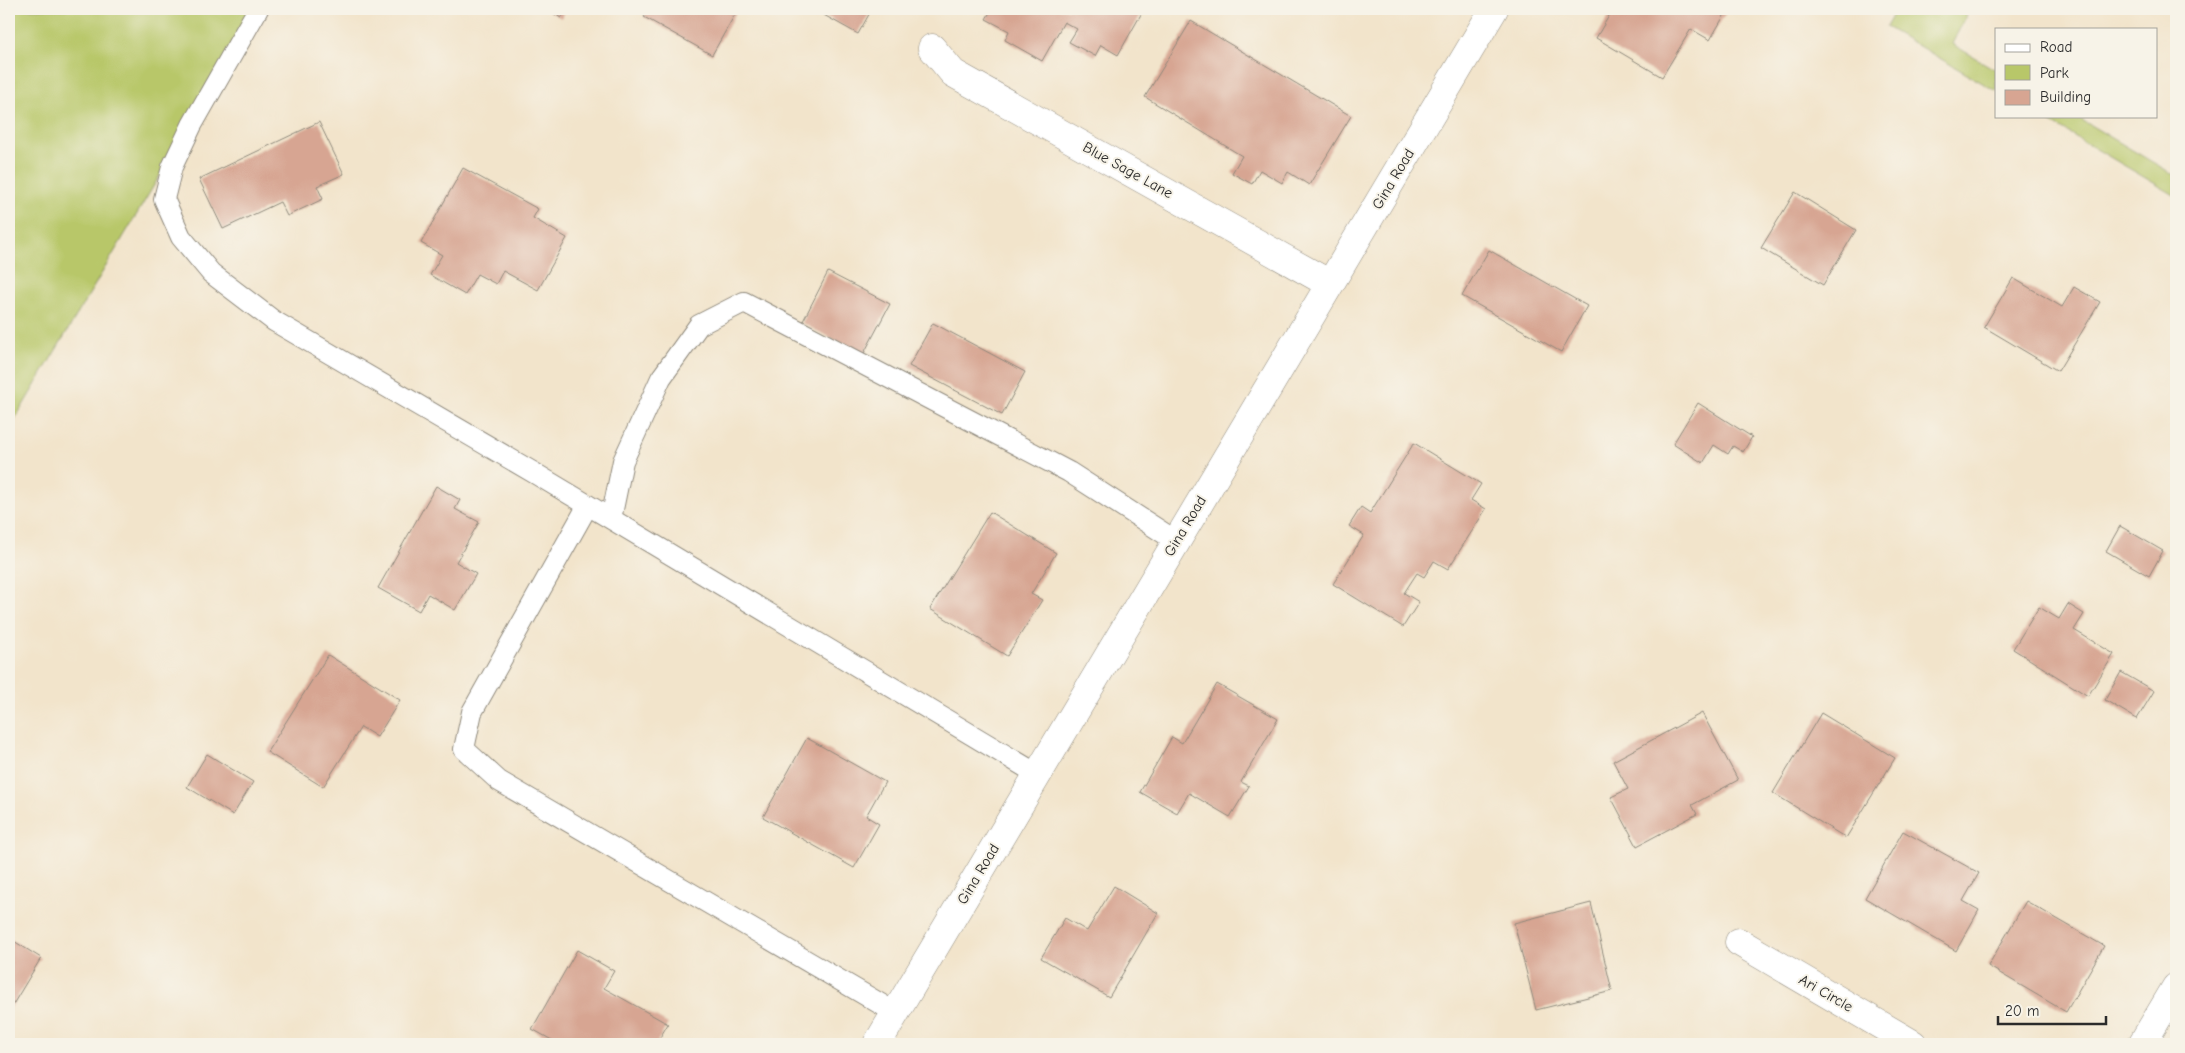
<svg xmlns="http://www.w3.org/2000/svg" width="2185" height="1053" font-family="'Comic Neue',sans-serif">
<rect width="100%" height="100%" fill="#f7f3e8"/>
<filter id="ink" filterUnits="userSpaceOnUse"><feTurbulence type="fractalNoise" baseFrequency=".02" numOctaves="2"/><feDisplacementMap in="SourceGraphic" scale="10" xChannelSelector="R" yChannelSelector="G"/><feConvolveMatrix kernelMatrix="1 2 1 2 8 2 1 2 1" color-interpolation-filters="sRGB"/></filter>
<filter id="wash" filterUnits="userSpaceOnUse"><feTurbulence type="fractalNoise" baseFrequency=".0096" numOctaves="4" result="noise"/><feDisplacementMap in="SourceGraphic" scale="20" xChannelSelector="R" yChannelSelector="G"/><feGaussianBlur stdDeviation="1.12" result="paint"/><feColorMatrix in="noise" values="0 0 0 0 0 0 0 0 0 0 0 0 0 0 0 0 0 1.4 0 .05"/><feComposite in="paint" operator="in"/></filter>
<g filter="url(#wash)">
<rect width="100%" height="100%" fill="#f2e4cb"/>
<path fill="#b8c769" stroke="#72794a" d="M 9,9 L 259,9 L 9,429 Z
M 1896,9 L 1959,9 L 1967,14 L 1952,44 L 1996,70 L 1996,91 L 1886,27 Z
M 2040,116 L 2075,116 L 2176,176 L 2176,196 Z"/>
<g id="blocks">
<path fill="#d7a592" d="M 546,9 L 567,9 L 561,18 Z
M 649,9 L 738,9 L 712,55 L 644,17 Z
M 813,9 L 872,9 L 858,34 Z
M 992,9 L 1144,9 L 1118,55 L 1101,45 L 1095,56 L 1069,42 L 1077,29 L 1064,22 L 1042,61 L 1005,40 L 1009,31 L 986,19 Z
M 1613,9 L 1728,9 L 1710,40 L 1691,29 L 1662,77 L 1596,38 Z
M 1191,21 L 1351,116 L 1309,185 L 1288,172 L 1282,183 L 1260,170 L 1252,184 L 1232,173 L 1242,156 L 1145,97 Z
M 319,122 L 344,174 L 317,186 L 323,199 L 287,216 L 280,202 L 223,229 L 199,179 Z
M 463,168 L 538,209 L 533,218 L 567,238 L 538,290 L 503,271 L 496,284 L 477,274 L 465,295 L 430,275 L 442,255 L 421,243 Z
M 1795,192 L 1856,230 L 1823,285 L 1761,248 Z
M 1489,250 L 1587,306 L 1561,352 L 1462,296 Z
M 828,272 L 890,304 L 863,355 L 802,323 Z
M 2013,278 L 2062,307 L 2074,287 L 2100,302 L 2058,371 L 1984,327 Z
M 933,323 L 1025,372 L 1002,415 L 909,366 Z
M 1698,403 L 1752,437 L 1743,452 L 1733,446 L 1728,454 L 1714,445 L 1703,463 L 1673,444 Z
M 1414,443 L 1481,484 L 1471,500 L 1486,509 L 1448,569 L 1434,561 L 1424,577 L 1417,573 L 1404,593 L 1419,602 L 1403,627 L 1333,584 L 1364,535 L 1349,526 L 1361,507 L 1370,513 Z
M 436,486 L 460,500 L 455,509 L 479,522 L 456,562 L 476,574 L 455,610 L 428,594 L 419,611 L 378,588 Z
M 990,512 L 1056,553 L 1031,594 L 1042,600 L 1007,656 L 930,609 Z
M 2120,526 L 2163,551 L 2149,576 L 2106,551 Z
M 2068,604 L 2084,614 L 2074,630 L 2114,654 L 2088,696 L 2013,649 L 2039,607 L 2059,619 Z
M 328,655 L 400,700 L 377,737 L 361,727 L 323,787 L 267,752 Z
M 2121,672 L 2154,691 L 2137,719 L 2105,700 Z
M 1217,684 L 1278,719 L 1241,782 L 1249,786 L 1230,817 L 1189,793 L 1177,813 L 1140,792 L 1172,737 L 1182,743 Z
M 1702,713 L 1738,780 L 1692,805 L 1697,814 L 1637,846 L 1611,797 L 1628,789 L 1613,761 Z
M 1821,713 L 1895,758 L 1846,838 L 1773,793 Z
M 807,738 L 885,782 L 866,816 L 879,824 L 854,868 L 763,817 Z
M 207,754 L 253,782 L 233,815 L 187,787 Z
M 1903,831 L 1979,873 L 1963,901 L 1979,910 L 1956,951 L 1865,898 Z
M 1114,886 L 1158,913 L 1109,997 L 1041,958 L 1065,918 L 1087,931 Z
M 2026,901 L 2104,946 L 2066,1012 L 1988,966 Z
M 1591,903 L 1612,991 L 1536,1010 L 1514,923 Z
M 9,938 L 41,958 L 9,1011 Z
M 577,950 L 614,971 L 604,988 L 668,1024 L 656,1044 L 559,1044 L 532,1029 Z"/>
</g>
</g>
<g filter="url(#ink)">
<use href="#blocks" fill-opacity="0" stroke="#8e887b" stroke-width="1"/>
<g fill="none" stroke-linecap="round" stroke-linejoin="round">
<g stroke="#8e887b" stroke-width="22">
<path id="lane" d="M 258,9 L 192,125 L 172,167 L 164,199 L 181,237 L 211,273 L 274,321 L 536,474 L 1037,774
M 588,505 L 472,712 L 464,749 L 499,781 L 896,1013
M 611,519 L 623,461 L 661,378 L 699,325 L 744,302 L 1069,472 L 1176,541"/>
</g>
<g stroke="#8e887b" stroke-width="29">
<path id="street" d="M 932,48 L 953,73 L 1330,284
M 1739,942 L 1913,1044
M 877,1044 L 1494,9
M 2142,1044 L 2176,987"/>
</g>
<use href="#lane" stroke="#fff" stroke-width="20"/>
<use href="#street" stroke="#fff" stroke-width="28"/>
</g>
</g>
<g text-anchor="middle" stroke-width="4" stroke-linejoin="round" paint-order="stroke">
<g font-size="15" fill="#2b2b2b" stroke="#f7f3e8">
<text transform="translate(1128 170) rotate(29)" y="5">Blue Sage Lane</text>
<text transform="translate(1393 179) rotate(-59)" y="5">Gina Road</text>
<text transform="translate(1185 526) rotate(-59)" y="5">Gina Road</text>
<text transform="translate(978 874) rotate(-59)" y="5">Gina Road</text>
<text transform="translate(1826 993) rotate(30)" y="5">Ari Circle</text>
</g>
</g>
<rect width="2185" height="1053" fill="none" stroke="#f7f3e8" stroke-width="30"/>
<rect x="1995" y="28" width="162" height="90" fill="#f7f3e8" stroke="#a5a39c"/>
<rect x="2005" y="44" width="25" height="8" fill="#ffffff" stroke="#a5a39c"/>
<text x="2040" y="52" font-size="15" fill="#2b2b2b">Road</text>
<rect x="2005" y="65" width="25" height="15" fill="#b8c769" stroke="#a5a39c"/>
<text x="2040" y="78" font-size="15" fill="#2b2b2b">Park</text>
<rect x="2005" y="90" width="25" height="15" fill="#d7a592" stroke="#a5a39c"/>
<text x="2040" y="102" font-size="15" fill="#2b2b2b">Building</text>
<path d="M1998 1016v8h108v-8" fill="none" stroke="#2b2b2b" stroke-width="2.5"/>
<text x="2005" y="1016" font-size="15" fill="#2b2b2b" stroke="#f7f3e8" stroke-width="4" paint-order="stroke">20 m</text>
</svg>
